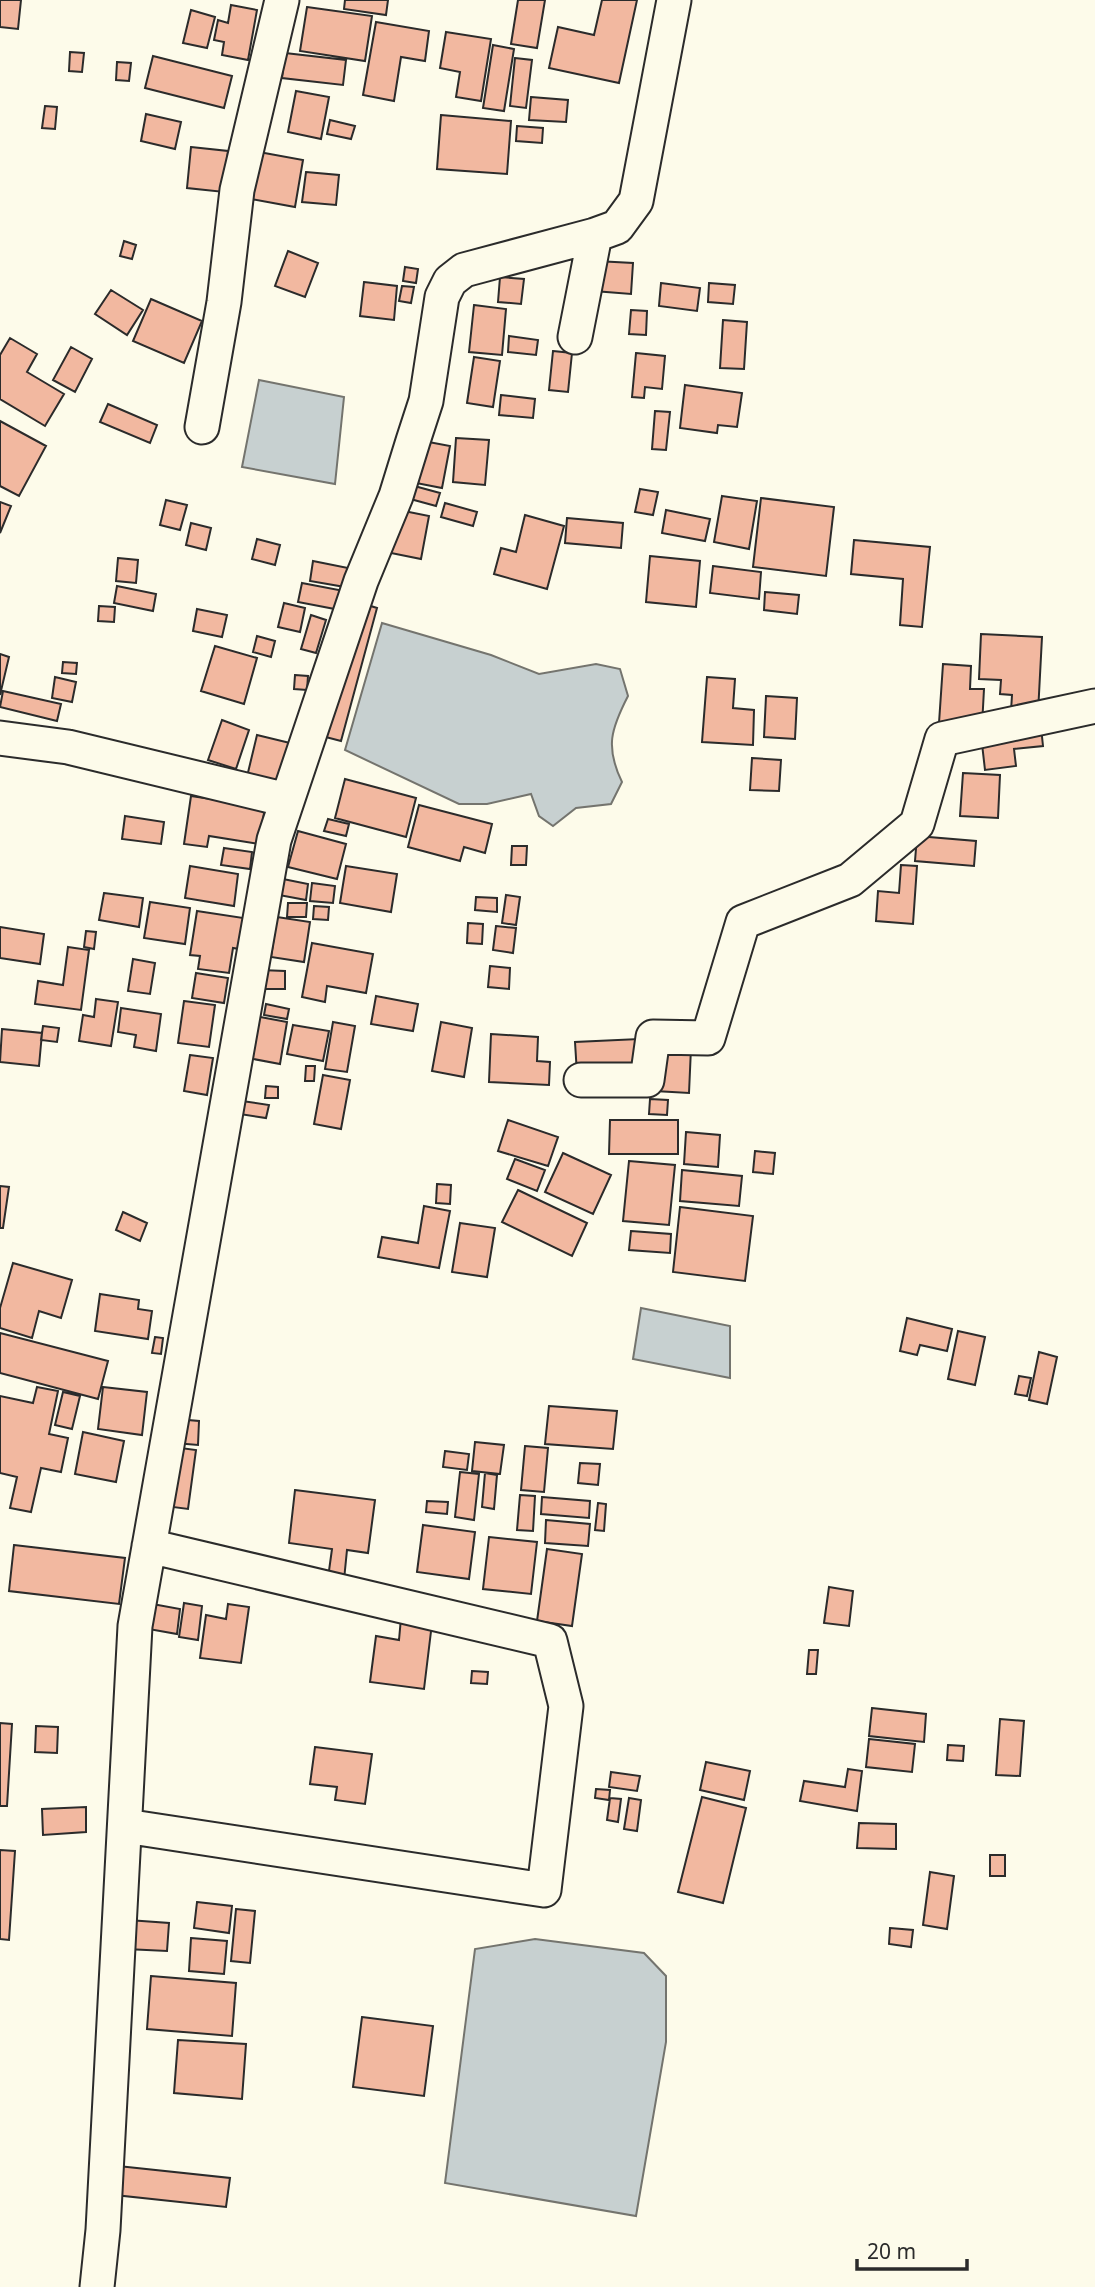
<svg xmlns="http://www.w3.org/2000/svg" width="1095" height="2287" font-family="'Noto Sans',sans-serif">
<rect width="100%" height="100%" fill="#fdfbea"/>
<path fill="#c7d0d0" stroke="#74746e" stroke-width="2" d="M 259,380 L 344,397 L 335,484 L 242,467 Z
M 382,623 L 491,655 L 539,674 L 596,664 L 620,669 L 628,696 C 611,729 605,747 622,782 L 611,804 L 576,808 L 553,826 L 539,816 L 531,794 L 487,804 L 459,804 L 345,750 Z
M 641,1308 L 730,1326 L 730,1378 L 633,1359 Z
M 535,1939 L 644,1953 L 666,1976 L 666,2042 L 636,2216 L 445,2183 L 475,1949 Z"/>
<path fill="#f2b8a0" stroke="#2b2b2b" stroke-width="2" d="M 0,0 L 21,0 L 18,29 L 0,27 Z
M 345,0 L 388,0 L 386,15 L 344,9 Z
M 518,0 L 545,0 L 537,48 L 511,44 Z
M 602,0 L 637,0 L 619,83 L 549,68 L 558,27 L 594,35 Z
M 231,5 L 257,10 L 248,60 L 222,55 L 224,42 L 214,40 L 218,20 L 228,23 Z
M 307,7 L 372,16 L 365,61 L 300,51 Z
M 191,10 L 215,17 L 207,48 L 183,43 Z
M 376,22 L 429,31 L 425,61 L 401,57 L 394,101 L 363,95 Z
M 446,32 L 491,39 L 481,101 L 456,97 L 460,72 L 440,68 Z
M 493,45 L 514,49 L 504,111 L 483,108 Z
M 70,52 L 84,53 L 82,72 L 69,71 Z
M 285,53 L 346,60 L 343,85 L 282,78 Z
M 153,56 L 232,76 L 224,108 L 145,88 Z
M 515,58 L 532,60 L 526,108 L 510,106 Z
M 117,62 L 131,63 L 129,81 L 116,80 Z
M 296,91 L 329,97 L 321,139 L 288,132 Z
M 531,97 L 568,100 L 566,122 L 529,120 Z
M 45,106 L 57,107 L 55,129 L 42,128 Z
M 146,114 L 181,122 L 175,149 L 141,141 Z
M 441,115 L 511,121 L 507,174 L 437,169 Z
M 330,120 L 355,126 L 351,139 L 327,134 Z
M 517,126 L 543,128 L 542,143 L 516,141 Z
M 191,147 L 228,151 L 224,192 L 187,188 Z
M 259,152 L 303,160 L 295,207 L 251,199 Z
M 306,172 L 339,175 L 336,205 L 302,202 Z
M 124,241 L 136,245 L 132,259 L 120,256 Z
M 288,251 L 318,263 L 305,297 L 275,286 Z
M 596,261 L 633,263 L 631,294 L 594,291 Z
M 405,267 L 418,269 L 416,283 L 403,281 Z
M 500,277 L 524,279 L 521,304 L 498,302 Z
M 364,282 L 397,286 L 394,320 L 360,316 Z
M 661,283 L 700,288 L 697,311 L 659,306 Z
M 709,283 L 735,285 L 733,304 L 708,302 Z
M 402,286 L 414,287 L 411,303 L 399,301 Z
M 111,290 L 143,310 L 127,335 L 95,314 Z
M 151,299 L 202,321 L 184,363 L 133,341 Z
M 474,305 L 506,309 L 502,355 L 469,352 Z
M 631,310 L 647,311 L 646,335 L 629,334 Z
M 723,320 L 747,322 L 744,369 L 720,368 Z
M 509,336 L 538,340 L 536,355 L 508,352 Z
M 10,338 L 37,354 L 27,372 L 64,394 L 45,426 L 0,399 L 0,355 Z
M 71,347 L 92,359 L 75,392 L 53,380 Z
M 553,351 L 572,353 L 568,392 L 549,390 Z
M 636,353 L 665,356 L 662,389 L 645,387 L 644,398 L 632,397 Z
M 474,357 L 500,361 L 493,407 L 467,403 Z
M 685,385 L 742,393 L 737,427 L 718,425 L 717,433 L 680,428 Z
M 501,395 L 535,399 L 533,418 L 499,415 Z
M 108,404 L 157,425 L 150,443 L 100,422 Z
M 655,411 L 670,412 L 666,450 L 652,449 Z
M 0,421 L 46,446 L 19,496 L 0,486 Z
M 456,438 L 489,440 L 485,485 L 453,482 Z
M 418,440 L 450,446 L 442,488 L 411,482 Z
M 407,484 L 440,493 L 436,506 L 403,497 Z
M 640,489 L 658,492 L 653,515 L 635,512 Z
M 722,496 L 757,501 L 749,549 L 714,542 Z
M 761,498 L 834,507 L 826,576 L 753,567 Z
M 166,500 L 187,505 L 180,530 L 160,525 Z
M 0,502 L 11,506 L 0,533 Z
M 445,503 L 477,512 L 473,526 L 441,517 Z
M 394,509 L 429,516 L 421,559 L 386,552 Z
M 666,510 L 710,519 L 705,541 L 662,533 Z
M 525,515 L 564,526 L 547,589 L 494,574 L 501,548 L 516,552 Z
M 567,518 L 623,523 L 621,548 L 565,543 Z
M 191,523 L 211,528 L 206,550 L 186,545 Z
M 257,539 L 280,545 L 275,565 L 252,559 Z
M 854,540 L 930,547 L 922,627 L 900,625 L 903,579 L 851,574 Z
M 650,556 L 700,561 L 696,607 L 646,602 Z
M 118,558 L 138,560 L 136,583 L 116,581 Z
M 313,561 L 348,568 L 345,587 L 310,581 Z
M 713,566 L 761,572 L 759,599 L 710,593 Z
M 302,583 L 344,591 L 340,610 L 298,602 Z
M 117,586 L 156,594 L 153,611 L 114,603 Z
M 765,592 L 799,595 L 797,614 L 764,610 Z
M 355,601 L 377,608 L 341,741 L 318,735 Z
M 284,603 L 305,608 L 300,632 L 278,627 Z
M 99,606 L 115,607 L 114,622 L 98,621 Z
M 197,609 L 227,615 L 222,637 L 193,631 Z
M 311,615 L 326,620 L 316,653 L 301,649 Z
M 981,634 L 1042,637 L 1038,713 L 1011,711 L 1012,695 L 1000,694 L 1001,680 L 979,679 Z
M 257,636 L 275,641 L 271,657 L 253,652 Z
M 215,646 L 257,658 L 244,704 L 201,691 Z
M 0,654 L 9,657 L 0,695 Z
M 63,662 L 77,663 L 76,674 L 62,673 Z
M 943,664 L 971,666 L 970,689 L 984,689 L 982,726 L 939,723 Z
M 295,675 L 308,676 L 307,690 L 294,689 Z
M 55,677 L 76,682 L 72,702 L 52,698 Z
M 707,677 L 735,679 L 733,708 L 754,710 L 753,745 L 702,742 Z
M 3,691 L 61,704 L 57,721 L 0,707 Z
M 766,696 L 797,698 L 795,739 L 764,737 Z
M 222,720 L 249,730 L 236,769 L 208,760 Z
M 1041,727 L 1043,746 L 1014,749 L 1016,766 L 985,770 L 981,735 Z
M 257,735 L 290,743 L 278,794 L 245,785 Z
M 752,758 L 781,760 L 779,791 L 750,790 Z
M 963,773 L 1000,775 L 998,818 L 960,816 Z
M 345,779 L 416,798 L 406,837 L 335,818 Z
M 191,796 L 265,807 L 259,844 L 209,836 L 207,847 L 184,844 Z
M 419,805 L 492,824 L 485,853 L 464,847 L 460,861 L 408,847 Z
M 125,816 L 164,822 L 161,844 L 122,839 Z
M 328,819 L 349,824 L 346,836 L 324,831 Z
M 298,831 L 346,844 L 337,879 L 288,867 Z
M 917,836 L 976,841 L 974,866 L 915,861 Z
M 512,846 L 527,846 L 526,865 L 511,865 Z
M 224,848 L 252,852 L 250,869 L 221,865 Z
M 901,865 L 917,866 L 913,924 L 876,921 L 878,891 L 899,893 Z
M 190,866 L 238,874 L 234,906 L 185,898 Z
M 346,866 L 397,874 L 391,912 L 340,903 Z
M 283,879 L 308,884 L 306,900 L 279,895 Z
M 312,883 L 335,886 L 333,903 L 310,901 Z
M 104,893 L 143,898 L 139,927 L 99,920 Z
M 506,895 L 520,897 L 516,925 L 502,923 Z
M 476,897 L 497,898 L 497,912 L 475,910 Z
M 150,902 L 190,908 L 185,944 L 144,938 Z
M 288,903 L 307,903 L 306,917 L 287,917 Z
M 314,906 L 329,907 L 328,920 L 313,919 Z
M 197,911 L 250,919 L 245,950 L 233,948 L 229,973 L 198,969 L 200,956 L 190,955 Z
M 277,917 L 310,922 L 304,962 L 271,957 Z
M 468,923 L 483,924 L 482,944 L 467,943 Z
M 496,926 L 516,928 L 513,953 L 493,950 Z
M 0,927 L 44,934 L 40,964 L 0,958 Z
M 86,931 L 96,932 L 94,949 L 84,947 Z
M 312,943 L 373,954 L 366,993 L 327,986 L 325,1002 L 302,997 Z
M 68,947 L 89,950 L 81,1010 L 35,1004 L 38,981 L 63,985 Z
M 133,959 L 155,963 L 150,994 L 128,991 Z
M 490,966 L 510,968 L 509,989 L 488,987 Z
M 260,970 L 285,971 L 285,989 L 260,989 Z
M 196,973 L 228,978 L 224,1003 L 192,998 Z
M 376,996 L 418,1004 L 413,1031 L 371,1024 Z
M 96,999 L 118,1002 L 111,1046 L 79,1041 L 83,1015 L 94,1017 Z
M 184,1001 L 215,1005 L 209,1047 L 178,1043 Z
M 266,1004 L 289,1009 L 287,1019 L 264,1015 Z
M 121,1008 L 161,1014 L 156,1051 L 134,1047 L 136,1035 L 118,1032 Z
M 255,1016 L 287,1022 L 280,1064 L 248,1058 Z
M 333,1022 L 355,1026 L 347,1072 L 325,1069 Z
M 441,1022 L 472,1028 L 464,1077 L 432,1071 Z
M 293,1025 L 329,1031 L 323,1061 L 287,1054 Z
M 43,1026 L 59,1028 L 57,1042 L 41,1040 Z
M 2,1029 L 42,1033 L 39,1066 L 0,1062 Z
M 491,1034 L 538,1037 L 537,1061 L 550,1062 L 549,1085 L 489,1082 Z
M 639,1039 L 640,1072 L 577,1074 L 575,1042 Z
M 657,1046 L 691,1048 L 689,1093 L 655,1091 Z
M 190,1055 L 213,1058 L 207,1095 L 184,1091 Z
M 306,1066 L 315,1066 L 314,1081 L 305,1081 Z
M 323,1075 L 350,1080 L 341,1129 L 314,1124 Z
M 266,1086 L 278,1087 L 278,1098 L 265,1098 Z
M 650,1099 L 668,1100 L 667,1115 L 649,1114 Z
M 235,1100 L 269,1105 L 266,1118 L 233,1113 Z
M 508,1120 L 558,1137 L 548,1166 L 498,1151 Z
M 610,1120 L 678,1120 L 678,1154 L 609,1154 Z
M 686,1132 L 720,1135 L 718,1167 L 684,1164 Z
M 755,1151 L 775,1153 L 773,1174 L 753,1172 Z
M 563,1153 L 611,1175 L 593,1214 L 545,1192 Z
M 515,1159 L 545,1170 L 537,1191 L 507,1179 Z
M 629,1161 L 675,1165 L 669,1225 L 623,1221 Z
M 682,1170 L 742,1176 L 739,1206 L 680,1201 Z
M 437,1184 L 451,1185 L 450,1204 L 436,1203 Z
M 0,1186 L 9,1187 L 3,1228 L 0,1228 Z
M 518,1190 L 587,1223 L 572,1256 L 502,1222 Z
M 424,1206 L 450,1211 L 439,1268 L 378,1257 L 382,1237 L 418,1243 Z
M 680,1207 L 753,1216 L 745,1281 L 673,1272 Z
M 123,1212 L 147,1223 L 140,1241 L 116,1230 Z
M 460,1223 L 495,1228 L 487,1277 L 452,1272 Z
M 631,1231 L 671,1234 L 670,1253 L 629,1250 Z
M 13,1263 L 72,1280 L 61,1318 L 39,1311 L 32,1338 L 0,1328 L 0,1308 Z
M 100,1294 L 139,1300 L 138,1309 L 152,1311 L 148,1339 L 95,1331 Z
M 907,1318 L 952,1329 L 947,1351 L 920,1345 L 917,1355 L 900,1351 Z
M 958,1331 L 985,1337 L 975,1385 L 948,1379 Z
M 0,1333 L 108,1361 L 98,1399 L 0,1373 Z
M 155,1337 L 163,1338 L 161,1354 L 152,1353 Z
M 1039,1352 L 1057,1357 L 1047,1404 L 1029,1400 Z
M 1019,1376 L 1031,1378 L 1027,1396 L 1015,1394 Z
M 37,1387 L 58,1391 L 49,1434 L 68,1438 L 61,1472 L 41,1468 L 31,1512 L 10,1508 L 17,1477 L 0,1473 L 0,1396 L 33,1403 Z
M 103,1387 L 147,1392 L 142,1435 L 98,1429 Z
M 63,1392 L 80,1396 L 72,1429 L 55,1425 Z
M 549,1406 L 617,1411 L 613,1449 L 545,1444 Z
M 176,1419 L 199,1421 L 198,1445 L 175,1443 Z
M 83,1432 L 124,1441 L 116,1482 L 75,1474 Z
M 475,1442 L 504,1445 L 500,1474 L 472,1471 Z
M 525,1446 L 548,1448 L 544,1492 L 521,1490 Z
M 173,1447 L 196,1450 L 188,1509 L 165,1506 Z
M 445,1451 L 469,1454 L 467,1470 L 443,1467 Z
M 580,1463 L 600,1464 L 598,1485 L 578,1483 Z
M 460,1472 L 479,1474 L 474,1520 L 455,1517 Z
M 485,1473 L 497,1475 L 494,1509 L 482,1507 Z
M 295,1490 L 375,1500 L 368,1553 L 347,1550 L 344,1580 L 328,1578 L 332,1549 L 289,1543 Z
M 520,1495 L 535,1496 L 533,1531 L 517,1530 Z
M 542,1497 L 590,1501 L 589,1518 L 541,1514 Z
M 427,1501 L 448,1502 L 447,1514 L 426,1512 Z
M 598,1503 L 606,1504 L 604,1531 L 595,1530 Z
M 546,1520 L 590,1524 L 588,1546 L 545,1543 Z
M 423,1525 L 475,1532 L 469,1579 L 417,1572 Z
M 489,1537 L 537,1542 L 531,1594 L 483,1589 Z
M 14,1545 L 125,1558 L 119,1604 L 9,1591 Z
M 547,1549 L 582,1554 L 572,1626 L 537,1621 Z
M 829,1587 L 853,1591 L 849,1626 L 824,1623 Z
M 147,1603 L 180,1609 L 177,1634 L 143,1628 Z
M 184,1603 L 202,1606 L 198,1640 L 179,1637 Z
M 228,1604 L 249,1607 L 241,1663 L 200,1658 L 206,1615 L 226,1619 Z
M 401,1618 L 432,1623 L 424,1689 L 370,1682 L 376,1636 L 399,1640 Z
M 809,1650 L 818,1650 L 816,1674 L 807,1674 Z
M 472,1671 L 488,1672 L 487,1684 L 471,1683 Z
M 872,1708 L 926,1714 L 924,1742 L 869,1736 Z
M 1000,1719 L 1024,1721 L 1020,1776 L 996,1775 Z
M 0,1723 L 12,1724 L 7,1806 L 0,1806 Z
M 36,1726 L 58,1727 L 57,1753 L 35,1752 Z
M 869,1739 L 915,1744 L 912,1772 L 866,1767 Z
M 948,1745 L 964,1746 L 963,1761 L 947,1760 Z
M 315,1747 L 372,1754 L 365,1804 L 335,1800 L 337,1787 L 310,1784 Z
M 706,1762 L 750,1771 L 744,1800 L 700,1790 Z
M 848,1769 L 862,1771 L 857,1811 L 800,1801 L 804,1781 L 845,1787 Z
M 611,1772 L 640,1776 L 637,1791 L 609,1787 Z
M 596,1789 L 610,1790 L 609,1800 L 595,1798 Z
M 702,1797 L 746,1808 L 723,1903 L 678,1892 Z
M 610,1798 L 621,1799 L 618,1822 L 607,1820 Z
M 629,1798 L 641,1800 L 637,1831 L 624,1829 Z
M 86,1807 L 86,1832 L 43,1835 L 42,1809 Z
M 859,1823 L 896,1824 L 896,1849 L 857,1848 Z
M 0,1850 L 15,1851 L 9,1940 L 0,1939 Z
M 990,1855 L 1005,1855 L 1005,1876 L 990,1876 Z
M 930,1872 L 954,1876 L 947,1929 L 923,1925 Z
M 197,1902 L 232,1906 L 229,1933 L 194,1928 Z
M 236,1909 L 255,1911 L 250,1963 L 231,1961 Z
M 128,1920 L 169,1923 L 167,1951 L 126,1949 Z
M 890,1928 L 913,1930 L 911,1947 L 889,1944 Z
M 191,1938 L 227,1941 L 224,1974 L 189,1971 Z
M 151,1976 L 236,1983 L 232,2036 L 147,2029 Z
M 362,2017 L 433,2026 L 424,2096 L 353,2087 Z
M 178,2040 L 246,2044 L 242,2099 L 174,2093 Z
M 118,2166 L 230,2178 L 226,2207 L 115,2195 Z"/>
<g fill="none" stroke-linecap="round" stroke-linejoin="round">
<g stroke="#2b2b2b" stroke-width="37">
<path id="minor" d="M 575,337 L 595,235 L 617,227 L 636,201 L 674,0
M 202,427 L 224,302 L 237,190 L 282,0
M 0,738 L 68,747 L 287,800
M 581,1080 L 647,1080 L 653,1037 L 708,1038 L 743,922 L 850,880 L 917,824 L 942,739 L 1095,706
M 125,1826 L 544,1890 L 566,1706 L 550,1641 L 149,1546
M 97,2287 L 103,2230 L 135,1626 L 274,840 L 361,581 L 396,496 L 413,441 L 426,401 L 442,297 L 450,281 L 464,270 L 595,235"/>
</g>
<use href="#minor" stroke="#fdfbea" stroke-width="33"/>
</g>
<path d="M857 2259v10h110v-10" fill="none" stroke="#2b2b2b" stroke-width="3.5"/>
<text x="867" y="2259" font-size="21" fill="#2b2b2b" stroke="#fdfbea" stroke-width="5" paint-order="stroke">20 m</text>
</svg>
